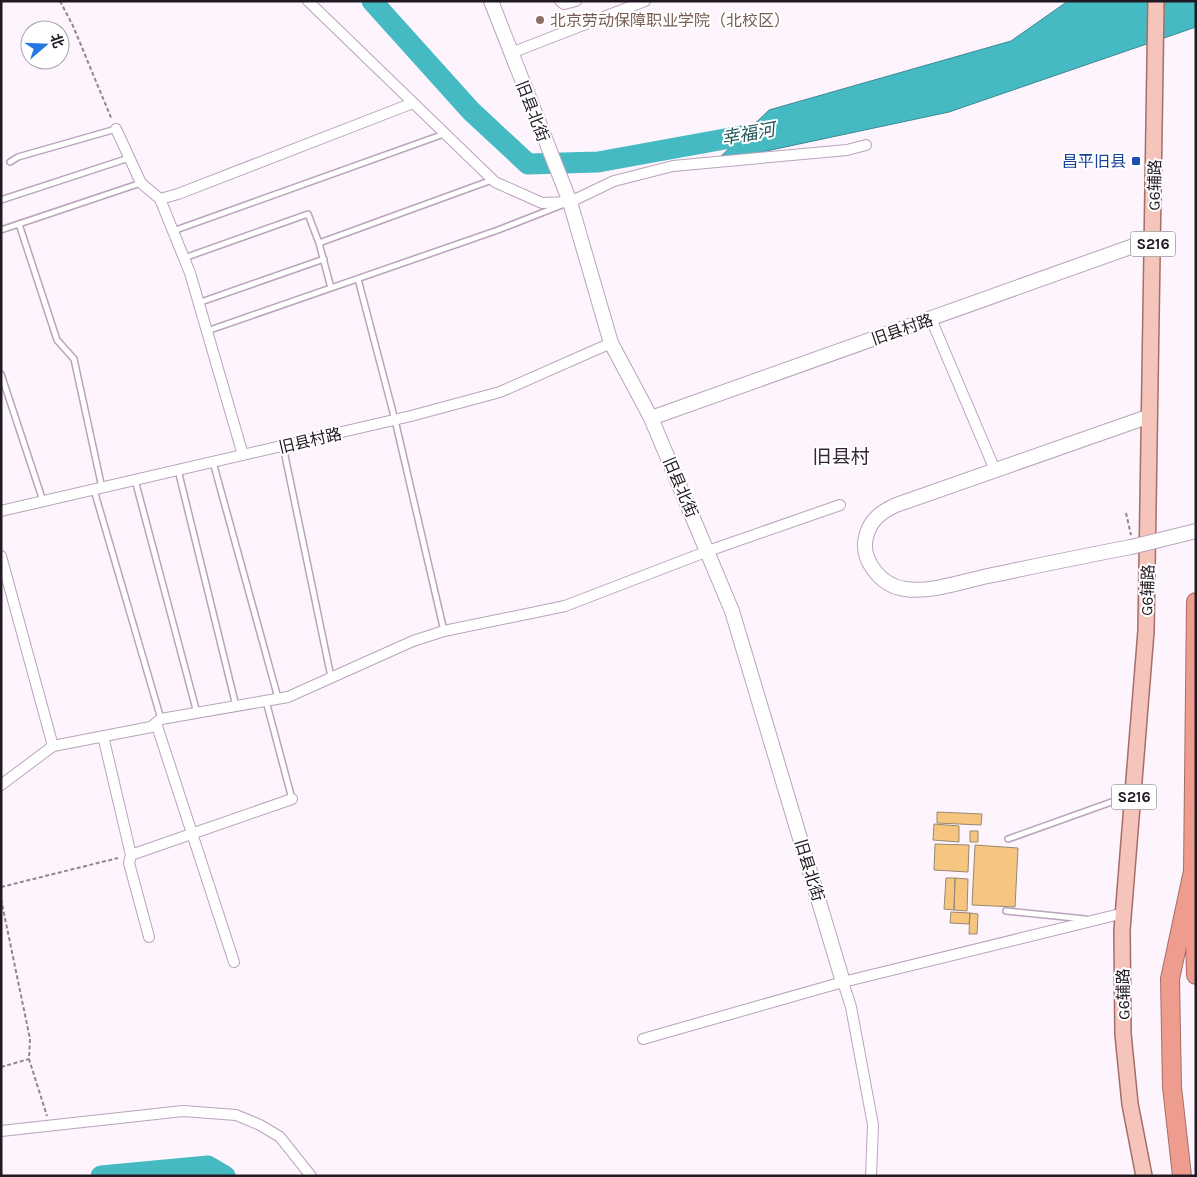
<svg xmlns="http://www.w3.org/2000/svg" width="1197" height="1177" font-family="Karla,'Noto Sans SC',sans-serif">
<rect width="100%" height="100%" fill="#fdf4fe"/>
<path fill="#46bac3" stroke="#3b8a93" d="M 1068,1 L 1196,1 L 1196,27 L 949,112 L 715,162 L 769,110 L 1011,41 Z"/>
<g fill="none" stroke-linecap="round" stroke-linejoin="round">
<path stroke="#46bac3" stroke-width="21" d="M 372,1 L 471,111 L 528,164 L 598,162 L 769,131
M 101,1176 L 208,1166 L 225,1176"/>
</g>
<path fill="#f6c680" stroke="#998871" d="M 937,812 L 982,814 L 981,825 L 937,823 Z
M 934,824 L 959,826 L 959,842 L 933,840 Z
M 970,831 L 978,831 L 978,842 L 970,842 Z
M 935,844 L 969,845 L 968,872 L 934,870 Z
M 975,845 L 1018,848 L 1015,907 L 972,905 Z
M 946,878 L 955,878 L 954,910 L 944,909 Z
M 955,878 L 968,879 L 967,911 L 954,910 Z
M 951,912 L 970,913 L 969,924 L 950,923 Z
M 970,913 L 978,914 L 977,934 L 969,934 Z"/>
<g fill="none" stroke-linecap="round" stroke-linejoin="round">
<g stroke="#b9a4bb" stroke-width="8">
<path id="lane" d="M 10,162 L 18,157 L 116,129
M 1,200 L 129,158
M 19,224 L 57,340 L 74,359 L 102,488
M 1,230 L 141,183
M 173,231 L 444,134
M 319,243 L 331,288
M 184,258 L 308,214 L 319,243 L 492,180
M 358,279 L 395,420 L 444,631
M 198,303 L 324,259
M 207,331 L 498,230 L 562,205
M 1,374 L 43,501
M 283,446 L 331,677
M 213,462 L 278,698
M 178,470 L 236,706
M 135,480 L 197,713
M 94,490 L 161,719
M 266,701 L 292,799
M 1008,839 L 1131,795
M 1006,911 L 1085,919"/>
</g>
<g stroke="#b9a4bb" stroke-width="12">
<path id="street" d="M 308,1 L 495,182 L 542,203 L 570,202 L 614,181 L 673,166 L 847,150 L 866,145
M 560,1 L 564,4 L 576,1
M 511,53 L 645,1
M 116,129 L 141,183 L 160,199 L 190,273 L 243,455
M 160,199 L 178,194 L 413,103
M 931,319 L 995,470
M 1,511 L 411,416 L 500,392 L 611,343
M 1,556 L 53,746
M 156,723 L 234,962
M 103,736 L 131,855
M 1,785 L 53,746 L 151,727 L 161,719 L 288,697 L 413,641 L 444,631 L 565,606 L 708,551 L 840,505
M 149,937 L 129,863 L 131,855 L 292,799
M 843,982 L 851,1007 L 873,1125 L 871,1176
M 643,1039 L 843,982 L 1124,913
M 1,1131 L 183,1111 L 236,1115 L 260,1125 L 280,1137 L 311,1176"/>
</g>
<g stroke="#b9a4bb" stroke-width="16">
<path id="secondary" d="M 491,1 L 570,202 L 611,343 L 651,418 L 732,611 L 843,982
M 651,418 L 1153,239
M 1131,547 C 1083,556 1036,566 988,576 C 963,581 932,593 905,589 C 882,586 860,561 866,537 C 870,520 881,512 896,505 L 1150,416"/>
</g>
<g stroke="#a66e68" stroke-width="18">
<path id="primary" d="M 1144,1176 L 1130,1104 L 1123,1034 L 1122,930 L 1146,631 L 1156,1"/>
</g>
<g stroke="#a66e68" stroke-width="20">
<path id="highway" d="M 1194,902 L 1196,975
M 1182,1176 L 1172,1087 L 1170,979 L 1193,871 L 1196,602"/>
</g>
<path stroke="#8f8790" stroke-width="2" stroke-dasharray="4 2.5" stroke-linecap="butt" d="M 60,1 L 73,26 L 112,120
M 1126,513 L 1131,535
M 1,887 L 118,858
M 1,899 L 30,1039 L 29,1059 L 47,1116
M 1,1067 L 29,1059"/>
<use href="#lane" stroke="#fff" stroke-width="5"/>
<use href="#street" stroke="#fff" stroke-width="10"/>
<use href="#secondary" stroke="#fff" stroke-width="14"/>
<use href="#primary" stroke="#f5c4bb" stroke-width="15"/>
<use href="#highway" stroke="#ee9c8d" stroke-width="18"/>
<g stroke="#b9a4bb" stroke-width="16" stroke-linecap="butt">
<path id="secondary-bridge" d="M 1131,547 L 1196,531"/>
</g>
<use href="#secondary-bridge" stroke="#fff" stroke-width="14"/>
</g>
<circle fill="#8d6e63" stroke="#fff" stroke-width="2" cx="540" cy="20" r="5"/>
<rect fill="#1a4fb4" stroke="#fff" stroke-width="2" x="1131" y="156" width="10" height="10" rx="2.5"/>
<g text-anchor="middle" stroke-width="4" stroke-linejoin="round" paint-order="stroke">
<g fill="#fff" stroke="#645e64" stroke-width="1">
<rect x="1130.5" y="231.5" width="45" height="25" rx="4"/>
<rect x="1111.5" y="784.5" width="45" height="25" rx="4"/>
</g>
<g font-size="15" font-weight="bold" fill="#211922">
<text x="1153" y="249">S216</text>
<text x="1134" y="802">S216</text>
</g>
<g font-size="16" fill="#785e54" stroke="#fff" text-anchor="start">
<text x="550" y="26">北京劳动保障职业学院（北校区）</text>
</g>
<g font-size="16" fill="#211922" stroke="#fff">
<text transform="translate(533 111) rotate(69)" y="6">旧县北街</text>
<text transform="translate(1154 185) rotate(-89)" y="6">G6辅路</text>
<text transform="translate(902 329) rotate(-19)" y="6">旧县村路</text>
<text transform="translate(310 440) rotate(-13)" y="6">旧县村路</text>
<text transform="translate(681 487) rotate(67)" y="6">旧县北街</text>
<text transform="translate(1147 590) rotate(-88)" y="6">G6辅路</text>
<text transform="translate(810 870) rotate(73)" y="6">旧县北街</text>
<text transform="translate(1123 994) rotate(-91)" y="6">G6辅路</text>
</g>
<g font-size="16" fill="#164399" stroke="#fff" text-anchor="end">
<text x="1126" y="167">昌平旧县</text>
</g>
<g font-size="18" font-style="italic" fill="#235559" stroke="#fff">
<text transform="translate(748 134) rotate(-10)" y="6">幸福河</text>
</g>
<g font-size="19" fill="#362638" stroke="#fff">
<text x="841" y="463">旧县村</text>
</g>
</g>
<rect width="1197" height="1177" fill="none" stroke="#211922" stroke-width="5"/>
<g transform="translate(45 45) rotate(71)"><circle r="24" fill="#ffffff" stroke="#a6a3a7"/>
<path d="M0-4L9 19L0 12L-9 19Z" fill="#2378e3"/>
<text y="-8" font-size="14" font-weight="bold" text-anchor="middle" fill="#211922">北</text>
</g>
</svg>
